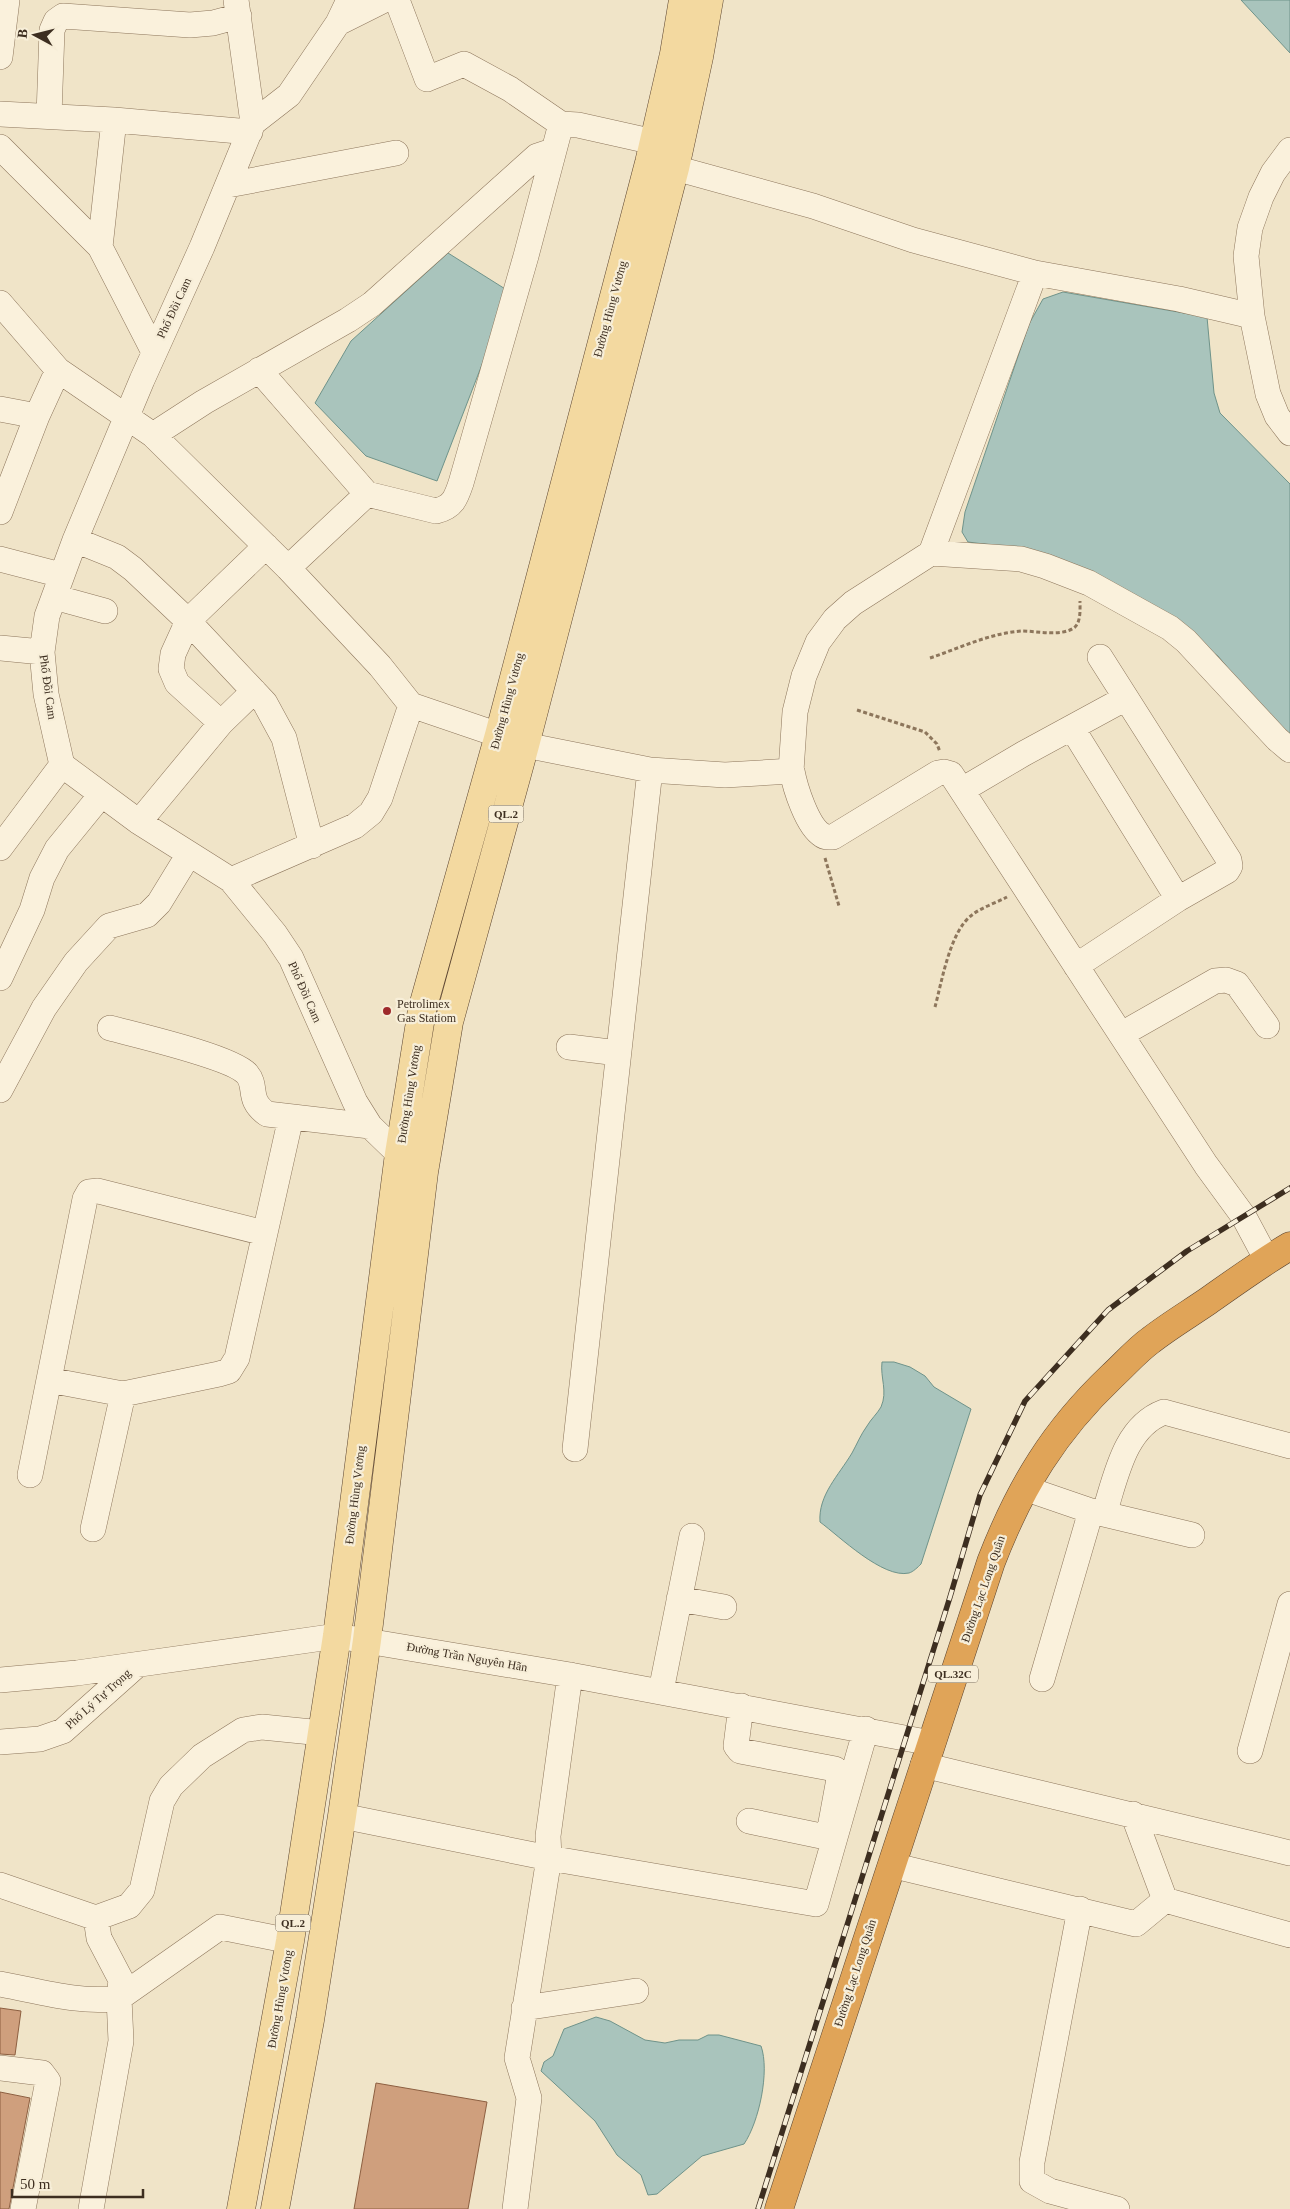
<svg xmlns="http://www.w3.org/2000/svg" width="1290" height="2209" font-family="'Times New Roman',serif">
<rect width="100%" height="100%" fill="#f0e4c8"/>
<path fill="#a9c4bc" stroke="#6f938a" d="M 1241,0 L 1290,0 L 1290,53 Z
M 448,253 L 510,292 L 437,481 L 366,456 L 315,403 L 351,341 Z
M 1063,292 L 1207,317 L 1214,393 L 1220,413 L 1290,484 L 1290,734 L 1272,722 L 1218,656 L 1127,591 L 992,545 L 968,542 L 962,532 L 965,512 L 1029,324 L 1043,299 Z
M 882,1362 L 894,1362 L 910,1367 L 925,1376 L 934,1387 L 971,1409 L 921,1564 C 918,1567 913,1572 909,1573 C 883,1579 839,1536 820,1522 C 818,1495 839,1475 852,1453 C 857,1444 861,1434 867,1426 C 871,1419 877,1414 881,1407 C 888,1391 880,1378 882,1362 Z
M 596,2017 L 610,2021 L 645,2040 L 665,2043 L 679,2040 L 698,2040 L 708,2035 L 719,2035 L 761,2046 C 770,2071 759,2122 744,2144 L 702,2156 L 657,2194 L 648,2195 L 641,2175 L 617,2155 L 595,2121 L 541,2071 L 544,2062 L 553,2056 L 564,2029 Z"/>
<path fill="#cf9f7d" stroke="#8d5f41" d="M 0,2008 L 21,2011 L 15,2055 L 0,2054 Z
M 376,2083 L 487,2102 L 468,2209 L 354,2209 Z
M 0,2092 L 30,2098 L 9,2209 L 0,2209 Z"/>
<g fill="none" stroke-linecap="round" stroke-linejoin="round">
<g stroke="#8d765c" stroke-width="26">
<path id="minor" d="M 236,0 L 253,123 L 202,247 L 142,380 L 75,540 L 47,616 L 42,652 L 46,694 L 62,765 L 139,822 L 231,880 L 275,934 L 291,958 L 355,1102 L 370,1126 L 399,1154 L 413,1164
M 397,0 L 427,79 L 464,64 L 510,89 L 561,124
M 338,23 L 384,0
M 0,57 L 7,0
M 0,114 L 114,120 L 250,132
M 49,116 L 52,30 L 56,21 L 63,16 L 190,25 L 213,23 L 239,16
M 253,123 L 289,95 L 338,23 L 349,0
M 0,147 L 100,247 L 154,352
M 1290,150 L 1273,173 L 1261,197 L 1250,228 L 1246,256 L 1252,316 L 1268,394 L 1277,416 L 1290,433
M 675,168 L 813,206 L 913,240 L 1035,273 L 1179,299 L 1252,316
M 228,185 L 396,153
M 100,247 L 114,120
M 0,303 L 58,370 L 153,435 L 288,568 L 380,666 L 411,705 L 499,735
M 259,370 L 367,494 L 436,511 C 453,507 456,498 461,483 L 526,256 L 561,124 L 578,125 L 654,142
M 0,409 L 37,416
M 153,435 L 204,402 L 348,320 L 372,304 L 537,156 L 552,151
M 0,512 L 37,416 L 58,370
M 75,540 L 117,557 L 133,569 L 188,621 L 265,703 L 284,738 L 312,846
M 931,553 L 1035,273
M 0,559 L 61,575
M 288,568 L 367,494
M 54,597 L 105,611
M 0,648 L 42,652
M 221,723 L 177,683 L 171,669 L 173,654 L 188,621 L 266,546
M 1072,728 L 1178,899
M 525,745 L 650,770 L 725,775 L 792,771 C 795,787 807,826 822,835 C 825,838 829,837 833,837 L 938,773 L 944,772 L 951,774 L 1206,1165 L 1244,1217 L 1267,1260
M 791,771 L 795,712 L 804,676 L 818,642 L 835,619 L 853,603 L 931,553 L 1021,559 L 1045,566 L 1089,583 L 1170,628 L 1186,641 L 1277,739 L 1290,750
M 962,790 L 1023,754 L 1126,698
M 139,822 L 221,723 L 254,691
M 0,848 L 62,765
M 231,880 L 355,826 L 371,813 L 380,798 L 411,705
M 1076,966 L 1178,899 L 1227,871 L 1230,866 L 1229,860 L 1100,657
M 0,978 L 32,910 L 42,878 L 57,849 L 101,795
M 110,1028 C 136,1035 232,1057 247,1074 C 258,1087 246,1099 267,1114 L 370,1126
M 1122,1034 L 1215,981 L 1226,980 L 1237,984 L 1267,1026
M 569,1047 L 618,1053
M 0,1090 L 44,1008 L 76,962 L 109,926 L 147,915 L 159,903 L 189,854
M 49,1380 L 123,1394
M 575,1449 L 650,770
M 30,1475 L 85,1199 L 89,1192 L 98,1191 L 264,1233
M 1024,1488 L 1091,1511 L 1192,1535
M 1104,1514 C 1116,1477 1124,1427 1164,1412 L 1290,1446
M 93,1529 L 123,1394 L 219,1374 L 229,1371 L 237,1358 L 291,1117
M 679,1599 L 724,1607
M 1042,1679 L 1091,1511
M 0,1680 L 77,1673 L 337,1636 L 570,1675 L 931,1743
M 661,1691 L 692,1536
M 741,1706 L 736,1746 L 740,1751 L 835,1769 L 839,1779 L 830,1828 L 827,1832 L 821,1836 L 749,1821
M 0,1742 L 40,1739 L 63,1731 L 137,1665
M 1250,1751 L 1290,1604
M 923,1765 L 1290,1853
M 1133,1814 L 1165,1900 L 1290,1935
M 342,1816 L 549,1858 L 816,1904 L 866,1729
M 891,1865 L 1136,1924 L 1165,1900
M 0,1885 L 96,1918 L 129,1906 L 142,1890 L 162,1801 L 171,1786 L 202,1756 L 243,1730 L 262,1727 L 322,1733
M 1080,1909 L 1032,2162 L 1032,2181 L 1050,2191 L 1117,2209
M 0,1984 C 39,1991 80,2004 119,1998 L 220,1927 L 290,1941
M 524,2008 L 636,1991
M 0,2068 L 42,2073 L 48,2081 L 23,2209
M 91,2209 L 121,2041 L 119,1998 L 121,1980 L 99,1938 L 96,1918
M 515,2209 L 529,2098 L 517,2058 L 549,1858 L 548,1836 L 570,1675"/>
</g>
<g stroke="#5b4430" stroke-width="29">
<path id="major" d="M 241,2209 L 290,1941 L 322,1733 L 337,1636 L 399,1154 L 422,1010 L 499,735 L 649,163 L 674,54 L 683,0
M 275,2209 L 310,2020 L 342,1816 L 367,1640 L 424,1172 L 449,1022 L 525,745 L 675,168 L 699,57 L 709,0"/>
</g>
<g stroke="#5b4430" stroke-width="29">
<path id="highway" d="M 779,2209 L 991,1562 C 1020,1487 1054,1431 1112,1376 C 1125,1364 1137,1350 1151,1340 C 1169,1326 1189,1314 1208,1301 C 1235,1282 1261,1263 1290,1246"/>
</g>
<path stroke="#8d765c" stroke-width="3" stroke-dasharray="4 2.5" stroke-linecap="butt" d="M 930,658 C 960,648 990,633 1022,631 C 1037,631 1063,637 1075,627 C 1081,621 1080,609 1080,601
M 857,710 L 925,732 L 937,744 L 940,752
M 825,858 L 839,906
M 935,1007 C 942,981 950,931 972,915 C 982,907 996,903 1007,897"/>
<use href="#minor" stroke="#faf1dc" stroke-width="25"/>
<use href="#major" stroke="#f3d9a0" stroke-width="28"/>
<use href="#highway" stroke="#e0a458" stroke-width="28"/>
<g stroke="#3d2e20" stroke-width="5.5">
<path id="rail" d="M 758,2209 L 950,1597 L 980,1495 L 1025,1401 L 1108,1310 L 1187,1251 L 1290,1188"/>
</g>
<use href="#rail" stroke="#f7eed8" stroke-width="4" stroke-dasharray="11" stroke-linecap="butt"/>
</g>
<circle fill="#9e2a2b" stroke="#f7eed8" stroke-width="2" cx="387" cy="1011" r="5"/>
<g text-anchor="middle" stroke-width="4.5" stroke-linejoin="round" paint-order="stroke">
<g fill="#f7eed8" stroke="#756857" stroke-width="1">
<rect x="488.5" y="805.5" width="35" height="17" rx="4"/>
<rect x="928" y="1665.5" width="50" height="17" rx="4"/>
<rect x="275.5" y="1914.5" width="35" height="17" rx="4"/>
</g>
<g font-size="11" font-weight="bold" fill="#3d2e20">
<text x="506" y="818">QL.2</text>
<text x="953" y="1678">QL.32C</text>
<text x="293" y="1927">QL.2</text>
</g>
<g font-size="12" fill="#3d2e20" stroke="#f7eed8">
<text transform="translate(174 308) rotate(-65)" y="4">Phố Đồi Cam</text>
<text transform="translate(610 309) rotate(-75)" y="4">Đường Hùng Vương</text>
<text transform="translate(48 687) rotate(82)" y="4">Phố Đồi Cam</text>
<text transform="translate(507 701) rotate(-75)" y="4">Đường Hùng Vương</text>
<text transform="translate(305 992) rotate(66)" y="4">Phố Đồi Cam</text>
<text transform="translate(409 1094) rotate(-81)" y="4">Đường Hùng Vương</text>
<text transform="translate(355 1495) rotate(-83)" y="4">Đường Hùng Vương</text>
<text transform="translate(983 1589) rotate(-71)" y="4">Đường Lạc Long Quân</text>
<text transform="translate(467 1657) rotate(10)" y="4">Đường Trần Nguyên Hãn</text>
<text transform="translate(98 1699) rotate(-42)" y="4">Phố Lý Tự Trọng</text>
<text transform="translate(855 1973) rotate(-72)" y="4">Đường Lạc Long Quân</text>
<text transform="translate(280 1999) rotate(-80)" y="4">Đường Hùng Vương</text>
</g>
<g font-size="12" fill="#3d2e20" stroke="#f7eed8" text-anchor="start">
<text x="397" y="1008">Petrolimex<tspan x="397" dy="14">Gas Statiom</tspan></text>
</g>
</g>
<g transform="translate(35 35) rotate(277)" stroke="#f7eed8" stroke-width="4" paint-order="stroke">
<path d="M0-4L9 19L0 12L-9 19Z" fill="#3d2e20"/>
<text y="-8" font-size="14" font-weight="bold" text-anchor="middle" fill="#3d2e20">B</text>
</g>
<path d="M12 2189v8h131v-8" fill="none" stroke="#3d2e20" stroke-width="2.5"/>
<text x="20" y="2189" font-size="15" fill="#3d2e20" stroke="#f7eed8" stroke-width="4" paint-order="stroke">50 m</text>
</svg>
